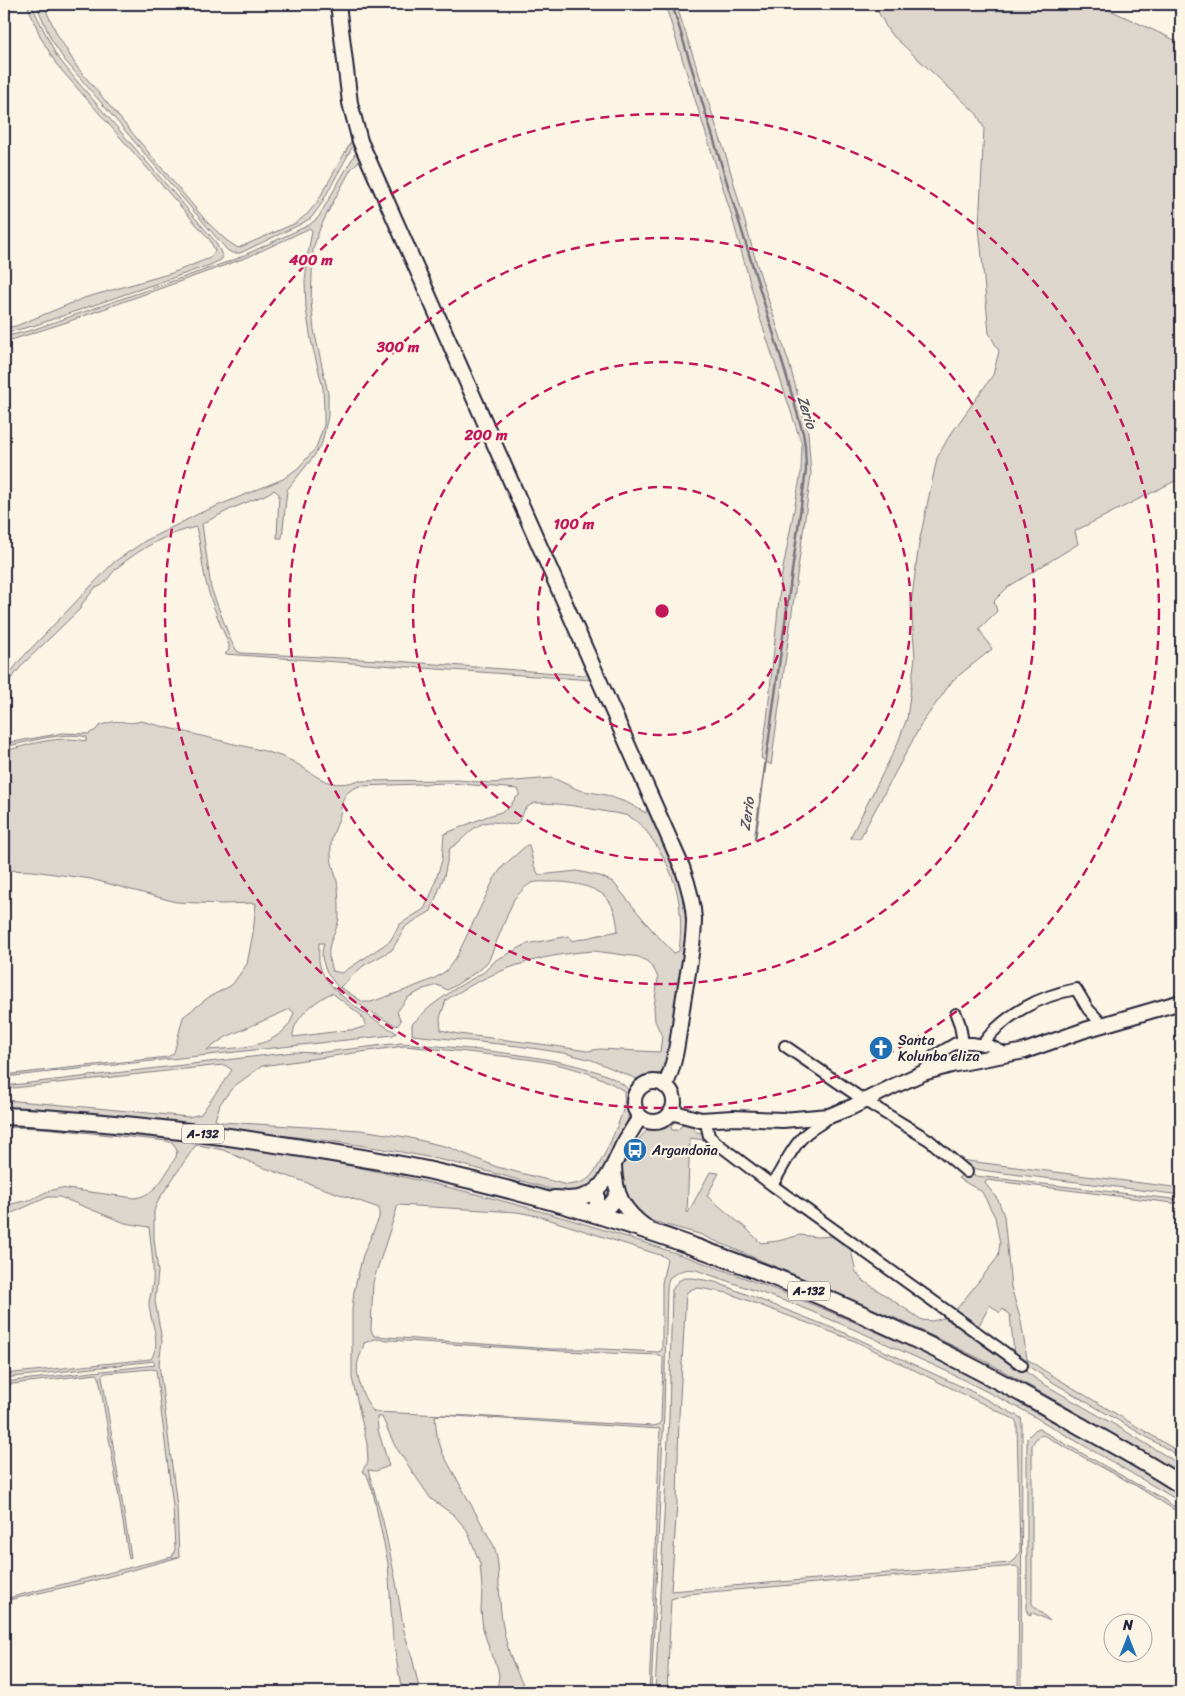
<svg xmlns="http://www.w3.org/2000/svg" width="1185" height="1696" font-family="Sriracha,sans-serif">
<rect width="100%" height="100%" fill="#fcf5e5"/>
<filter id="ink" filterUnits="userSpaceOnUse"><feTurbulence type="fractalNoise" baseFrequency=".02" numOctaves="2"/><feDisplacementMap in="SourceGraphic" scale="10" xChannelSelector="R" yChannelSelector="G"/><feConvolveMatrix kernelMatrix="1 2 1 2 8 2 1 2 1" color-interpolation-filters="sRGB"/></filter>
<g filter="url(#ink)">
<path fill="#dcd6cc" stroke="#7f7c84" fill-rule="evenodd" d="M 27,4 L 31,4 L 56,55 L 76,80 L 215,241 L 223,257 L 221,260 L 210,265 L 33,326 L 4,333 L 4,328 L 16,326 L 84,298 L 172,273 L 210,258 L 215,251 L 210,240 L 57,65 L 41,38 Z
M 36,4 L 43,4 L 57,34 L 77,67 L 207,222 L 226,240 L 238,248 L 296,223 L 307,214 L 316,204 L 351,142 L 344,100 L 354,144 L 320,206 L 311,218 L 301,224 L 240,253 L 232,253 L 227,250 L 63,58 L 51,39 Z
M 665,4 L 676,4 L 727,159 L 758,268 L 789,363 L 808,432 L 811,474 L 771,765 L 761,758 L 767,720 L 781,579 L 801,473 L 802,445 L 759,315 L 730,210 Z
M 874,4 L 1097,4 L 1181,43 L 1181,478 L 1075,531 L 1078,544 L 1008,587 L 994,601 L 997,611 L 979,629 L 992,649 L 953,680 L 922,723 L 860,838 L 850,838 L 897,745 L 907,718 L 915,657 L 911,605 L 919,543 L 937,458 L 948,438 L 993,375 L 999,351 L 989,333 L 979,226 L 984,128 L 977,114 L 889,32 Z
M 359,151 L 685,884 L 690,928 L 665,1067 L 661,1073 L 653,1077 L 639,1080 L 592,1060 L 564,1053 L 518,1046 L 412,1035 L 412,1024 L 431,1006 L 456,988 L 484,972 L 496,960 L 527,944 L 569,936 L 572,941 L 618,931 C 617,921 615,909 609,901 C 599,886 568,881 551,882 C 545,882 537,881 532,883 C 525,886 519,894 514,899 L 489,960 L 481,969 L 448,990 L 437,985 L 424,989 L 407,998 L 397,1012 L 401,1021 L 397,1026 C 371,1013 324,988 322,955 C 322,951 323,947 324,943 L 319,943 C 319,950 318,959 320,966 C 325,991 376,1021 397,1033 L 393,1035 L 4,1077 L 4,1075 L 168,1057 L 174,1053 L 183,1017 L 209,997 L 232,985 L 247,964 L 253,933 L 256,903 L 222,904 L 176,902 L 91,879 L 33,871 L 4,870 L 4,748 L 5,751 C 31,744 59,735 86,741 L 87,737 C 62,731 29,742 4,747 L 4,737 L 7,741 L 13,742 L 63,733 L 88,734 L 96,730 L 99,726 C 107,723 115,720 124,722 C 131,723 133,723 141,721 C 172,729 203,736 234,744 C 253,748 272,752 290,760 C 314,772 326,791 356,781 L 458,780 L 491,783 L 553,778 L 579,790 L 606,795 L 628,803 L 646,813 L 647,804 L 592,680 L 225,654 L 229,650 L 229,645 C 220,623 210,601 205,578 C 201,561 201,543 196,527 C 168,533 139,549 117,568 C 109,575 106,586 95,588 L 82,604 L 81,608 L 24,663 L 10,680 L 4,691 L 4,681 L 21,659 L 114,562 L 145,541 L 200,513 L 283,479 L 298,468 L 316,448 L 324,425 L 324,408 L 323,388 L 311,340 L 306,309 L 305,281 L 308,253 L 312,231 L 310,228 L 248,257 L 67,322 L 5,342 L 4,342 L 4,337 L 32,330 L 236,259 L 309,225 L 318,218 L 356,152 ZM 359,161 L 362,163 L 563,614 L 588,673 L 584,675 L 381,660 L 241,653 L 237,651 L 231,641 L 211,588 L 202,524 L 233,508 L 265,495 L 274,490 L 279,494 L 277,538 L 282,538 L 287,490 L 314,456 L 322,443 L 328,416 L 328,393 L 314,330 L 311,302 L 313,249 L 320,228 L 331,206 L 351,169 ZM 450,783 L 518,789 L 520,794 L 514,800 L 509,808 L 501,812 L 488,816 L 444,834 L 442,860 L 432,892 L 424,909 L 400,924 L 390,941 L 342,973 L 332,971 C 329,961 327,951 331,941 C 334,932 339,925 339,915 C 339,905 339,887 336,877 C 333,867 330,858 331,847 C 331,835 336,829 339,818 C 344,800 339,794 360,786 ZM 535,803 C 560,803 583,807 607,812 C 614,813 624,814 630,817 C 642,824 648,833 656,845 C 678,878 684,911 679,951 L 674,953 L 653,931 L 613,882 L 600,876 L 577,871 L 539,875 L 534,866 L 529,845 L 527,845 L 503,866 L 494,879 L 457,956 L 446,971 L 435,978 L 411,988 L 371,1002 L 363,1002 L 340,987 L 363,966 L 392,950 L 406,926 L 431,911 L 444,876 L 450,848 C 464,841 468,829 484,823 C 496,819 510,828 517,823 C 522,819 522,814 525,809 C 527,807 532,804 535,803 ZM 594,951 L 639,957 L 648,962 L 655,971 L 658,978 L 654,1007 L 655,1021 L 662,1036 L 660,1052 L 600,1049 L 587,1051 L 548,1045 L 458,1034 L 441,1030 L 440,1018 L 446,1000 C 495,969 536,955 594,951 ZM 332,993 L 361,1015 L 366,1026 L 357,1029 L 293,1037 C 292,1019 316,1000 332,993 ZM 290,1009 L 294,1013 C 292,1017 291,1023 287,1027 C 268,1049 234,1048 207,1050 L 226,1037 Z
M 401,1043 C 444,1047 608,1056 630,1092 C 628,1101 630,1110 628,1119 C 625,1128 619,1138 615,1147 C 604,1172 597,1194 565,1193 C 517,1180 470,1165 422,1156 C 363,1144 304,1138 245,1131 C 165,1121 85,1113 4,1107 L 4,1100 L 6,1100 L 107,1109 L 189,1117 L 201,1114 L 232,1070 L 225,1065 L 212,1066 L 4,1089 L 4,1086 L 294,1052 L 317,1053 ZM 404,1046 C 433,1049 463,1051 492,1055 C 539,1060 584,1065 624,1091 C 624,1097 625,1104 623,1110 C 618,1126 601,1167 589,1178 C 583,1183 575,1184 567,1185 L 497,1167 L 448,1147 L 406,1137 L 361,1130 L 221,1122 L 215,1120 L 220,1104 L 233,1087 L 262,1066 Z
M 684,1122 L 692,1125 C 694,1131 696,1133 703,1133 L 711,1143 L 707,1144 L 704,1140 L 690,1138 L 687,1212 L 688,1213 L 710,1172 L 719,1173 L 707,1196 L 748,1230 L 761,1243 L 778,1241 L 800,1235 L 817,1237 L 834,1236 L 846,1243 L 851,1250 L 856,1272 L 864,1281 L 922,1320 L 932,1321 L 948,1317 L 1042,1383 L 1117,1426 L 1181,1465 L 1181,1476 L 1067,1407 L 987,1362 L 897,1319 L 790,1273 L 699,1234 L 652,1221 L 640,1214 L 630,1206 L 620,1184 L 623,1163 L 625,1163 L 639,1139 L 647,1130 L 673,1123 L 671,1128 L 672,1130 L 678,1130 Z
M 4,1123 C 108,1130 212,1140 315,1159 C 543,1201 767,1274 974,1378 C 1045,1414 1113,1454 1181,1495 L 1181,1502 L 1021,1409 L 946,1371 L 860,1332 L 796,1305 L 696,1270 C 684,1268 679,1271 669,1278 L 667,1287 L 664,1412 L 651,1692 L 649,1692 L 660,1429 L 440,1415 L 435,1416 L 437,1436 L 443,1454 L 494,1546 C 500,1563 498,1582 500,1600 C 502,1632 509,1661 526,1689 L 512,1692 L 492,1692 L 498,1684 L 499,1675 L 497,1666 L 492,1657 L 483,1629 L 481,1611 L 482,1588 L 480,1564 L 471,1540 L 467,1530 L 454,1515 L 431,1499 L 395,1446 L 382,1417 L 377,1417 L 378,1430 L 389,1466 L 376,1471 L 368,1470 L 383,1521 L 396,1582 L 404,1631 L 412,1657 L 420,1692 L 402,1692 L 393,1640 L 388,1563 L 373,1492 L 367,1475 L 362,1471 L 368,1462 L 367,1444 L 352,1378 L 352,1310 L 354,1291 L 363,1255 L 379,1218 L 379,1208 L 259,1166 L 223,1150 L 199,1145 L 195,1146 L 159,1199 L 154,1211 L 154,1238 L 158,1272 L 155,1301 L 162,1341 L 159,1364 L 177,1506 L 179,1557 L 96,1580 L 4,1601 L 4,1599 L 172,1557 L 175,1549 L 173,1506 L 156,1370 L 152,1369 L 105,1373 L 102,1376 L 131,1557 L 129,1559 L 99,1377 L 97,1374 L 4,1385 L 4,1382 L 155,1365 L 154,1361 L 4,1378 L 4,1374 L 151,1359 C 163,1340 149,1322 149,1302 C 150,1295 152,1289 153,1282 C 154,1264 151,1245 149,1227 L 125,1223 L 60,1197 L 48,1197 L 12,1213 L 4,1214 L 4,1206 L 32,1199 L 46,1192 L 60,1188 L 135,1198 C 158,1194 165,1174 176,1157 L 177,1151 L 173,1143 L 167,1141 L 44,1128 L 4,1127 ZM 398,1205 L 517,1212 L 538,1216 L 663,1256 L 667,1259 L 662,1283 L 662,1350 L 658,1352 L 603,1349 L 551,1349 L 374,1336 L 371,1330 L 373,1282 ZM 375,1339 L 560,1351 L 659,1355 L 663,1357 L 663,1362 L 661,1421 L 658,1425 L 652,1426 L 470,1416 L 374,1412 C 364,1401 353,1374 359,1358 C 361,1353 363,1349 364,1343 Z
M 960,1160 L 1181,1188 L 1181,1195 L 988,1171 L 970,1168 L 958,1161 Z
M 963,1171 L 976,1176 L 1181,1200 L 1181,1204 L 987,1180 L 985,1183 L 998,1200 L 1004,1216 L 1011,1287 L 1021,1321 L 1027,1359 L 1045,1371 L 1181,1453 L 1181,1457 L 1054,1383 L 1028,1366 L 1014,1352 L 1010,1315 L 1003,1309 L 1000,1313 L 990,1305 L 978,1327 L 955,1311 L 998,1257 L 1000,1243 L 995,1217 L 982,1192 L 958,1178 L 963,1174 Z
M 684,1278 L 693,1278 L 715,1282 L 845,1333 L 969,1390 L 1021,1418 L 1022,1424 L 1021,1692 L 1018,1692 L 1019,1569 L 1016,1566 L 687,1594 L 671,1599 L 667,1692 L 655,1692 L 669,1418 L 672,1290 L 678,1281 ZM 699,1288 L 728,1293 L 855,1341 L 1014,1419 L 1017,1423 L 1020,1551 L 1015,1560 L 1010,1563 L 671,1591 L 677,1504 L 679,1416 L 686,1293 L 692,1289 Z
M 1037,1428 L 1158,1496 L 1181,1511 L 1181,1514 L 1138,1487 L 1043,1435 L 1037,1437 L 1032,1445 L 1032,1604 L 1050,1621 L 1031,1612 L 1031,1615 L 1028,1614 L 1027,1611 L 1027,1438 Z"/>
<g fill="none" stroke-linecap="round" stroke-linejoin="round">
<path stroke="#78757e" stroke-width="2.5" d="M 672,4 L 785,371 L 803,433 L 805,445 L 806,470 L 755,839"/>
<g stroke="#22223b" stroke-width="14">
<path id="street" d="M 956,1014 L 960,1025 L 963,1043
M 982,1045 C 1004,1014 1040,996 1076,989 L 1088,1009 L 1102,1024
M 785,1046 L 865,1101 L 929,1140 L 967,1172
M 923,1073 L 934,1056 L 956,1043 L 972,1043 L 991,1046 L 1009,1055
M 705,1119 L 709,1136 L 718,1144 L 772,1185 L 1022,1365
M 772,1185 C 783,1168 792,1146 807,1133 C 815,1126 823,1124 829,1116"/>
</g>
<g stroke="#22223b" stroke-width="18">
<path id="secondary" d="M 338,4 L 350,103 L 360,141 L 682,867 C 688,884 693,901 694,919 C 694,945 688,971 684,996 C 679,1025 678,1059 665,1086
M634 1102a20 20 0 1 1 40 0a20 20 0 1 1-40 0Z
M 671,1112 L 701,1120 L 733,1118 L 783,1120 L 829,1116 L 852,1107 L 894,1086 L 923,1073 L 951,1065 L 1025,1051 L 1085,1030 L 1181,1002
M 614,1166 C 615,1195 623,1211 647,1228
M 597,1189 L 597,1207 L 600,1216 L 614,1200 L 618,1192
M 554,1198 C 565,1199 575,1200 585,1196 C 605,1190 614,1164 622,1147 C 627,1137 634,1127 640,1117"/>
</g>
<g stroke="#22223b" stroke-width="20">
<path id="primary" d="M 4,1116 C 77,1119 150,1127 222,1136 C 291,1146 359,1156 427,1170 C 654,1220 871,1306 1073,1422 C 1109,1442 1146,1462 1181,1485"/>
</g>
<use href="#street" stroke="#fcf5e5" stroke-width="10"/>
<use href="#secondary" stroke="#fcf5e5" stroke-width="14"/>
<use href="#primary" stroke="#fcf5e5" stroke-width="16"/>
</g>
</g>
<g fill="none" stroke="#c2185b" stroke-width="2.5" stroke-dasharray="9 6">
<circle cx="662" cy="611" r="124"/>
<circle cx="662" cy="611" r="249"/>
<circle cx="662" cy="611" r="373"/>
<circle cx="662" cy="611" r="497"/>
</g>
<defs>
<g id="church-disc" transform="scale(1.25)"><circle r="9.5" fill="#1f6fb2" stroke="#fcf5e5"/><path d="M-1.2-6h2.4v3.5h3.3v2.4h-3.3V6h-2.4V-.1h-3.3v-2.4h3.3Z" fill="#fff"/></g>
<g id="bus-disc" transform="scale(1.25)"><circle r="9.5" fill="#1f6fb2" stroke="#fcf5e5"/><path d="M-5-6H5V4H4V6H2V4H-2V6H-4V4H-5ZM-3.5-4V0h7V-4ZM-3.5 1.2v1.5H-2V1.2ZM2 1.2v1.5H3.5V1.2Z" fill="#fff"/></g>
</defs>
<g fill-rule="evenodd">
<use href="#church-disc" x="881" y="1048"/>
<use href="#bus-disc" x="635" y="1150"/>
</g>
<g text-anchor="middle" stroke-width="4.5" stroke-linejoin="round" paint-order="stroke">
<g fill="#fcf5e5" stroke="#63616e" stroke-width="1">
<rect x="182" y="1124.5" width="42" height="19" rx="4"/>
<rect x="788" y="1281.5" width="42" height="19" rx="4"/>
</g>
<g font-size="12" font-weight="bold" fill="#22223b">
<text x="203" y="1138">A-132</text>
<text x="809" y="1295">A-132</text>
</g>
<g font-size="14" fill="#22223b" stroke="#fcf5e5" text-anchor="start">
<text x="898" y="1045">Santa<tspan x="898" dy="16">Kolunba eliza</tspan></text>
<text x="652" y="1155">Argandoña</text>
</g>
<g font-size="15" font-style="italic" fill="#545362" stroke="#fcf5e5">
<text transform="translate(807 412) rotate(73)" y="5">Zerio</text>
<text transform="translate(747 814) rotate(-82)" y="5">Zerio</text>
</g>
</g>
<circle cx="662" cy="611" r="8" fill="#c2185b" stroke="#fcf5e5" stroke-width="2.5"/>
<g font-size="15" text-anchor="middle" font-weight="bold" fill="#c2185b" stroke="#fcf5e5" stroke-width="4.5" stroke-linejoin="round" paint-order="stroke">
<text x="311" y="265">400 m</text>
<text x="398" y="352">300 m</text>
<text x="486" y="440">200 m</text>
<text x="574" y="529">100 m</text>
</g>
<rect width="1185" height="1696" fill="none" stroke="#fcf5e5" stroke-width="20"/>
<rect x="10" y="10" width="1165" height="1676" fill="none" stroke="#22223b" stroke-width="2" filter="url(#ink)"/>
<g transform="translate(1128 1638)"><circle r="24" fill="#fcf5e5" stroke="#a5a1a1"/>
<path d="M0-4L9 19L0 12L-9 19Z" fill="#1f6fb2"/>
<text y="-8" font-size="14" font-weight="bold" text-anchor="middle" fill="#22223b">N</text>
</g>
</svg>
